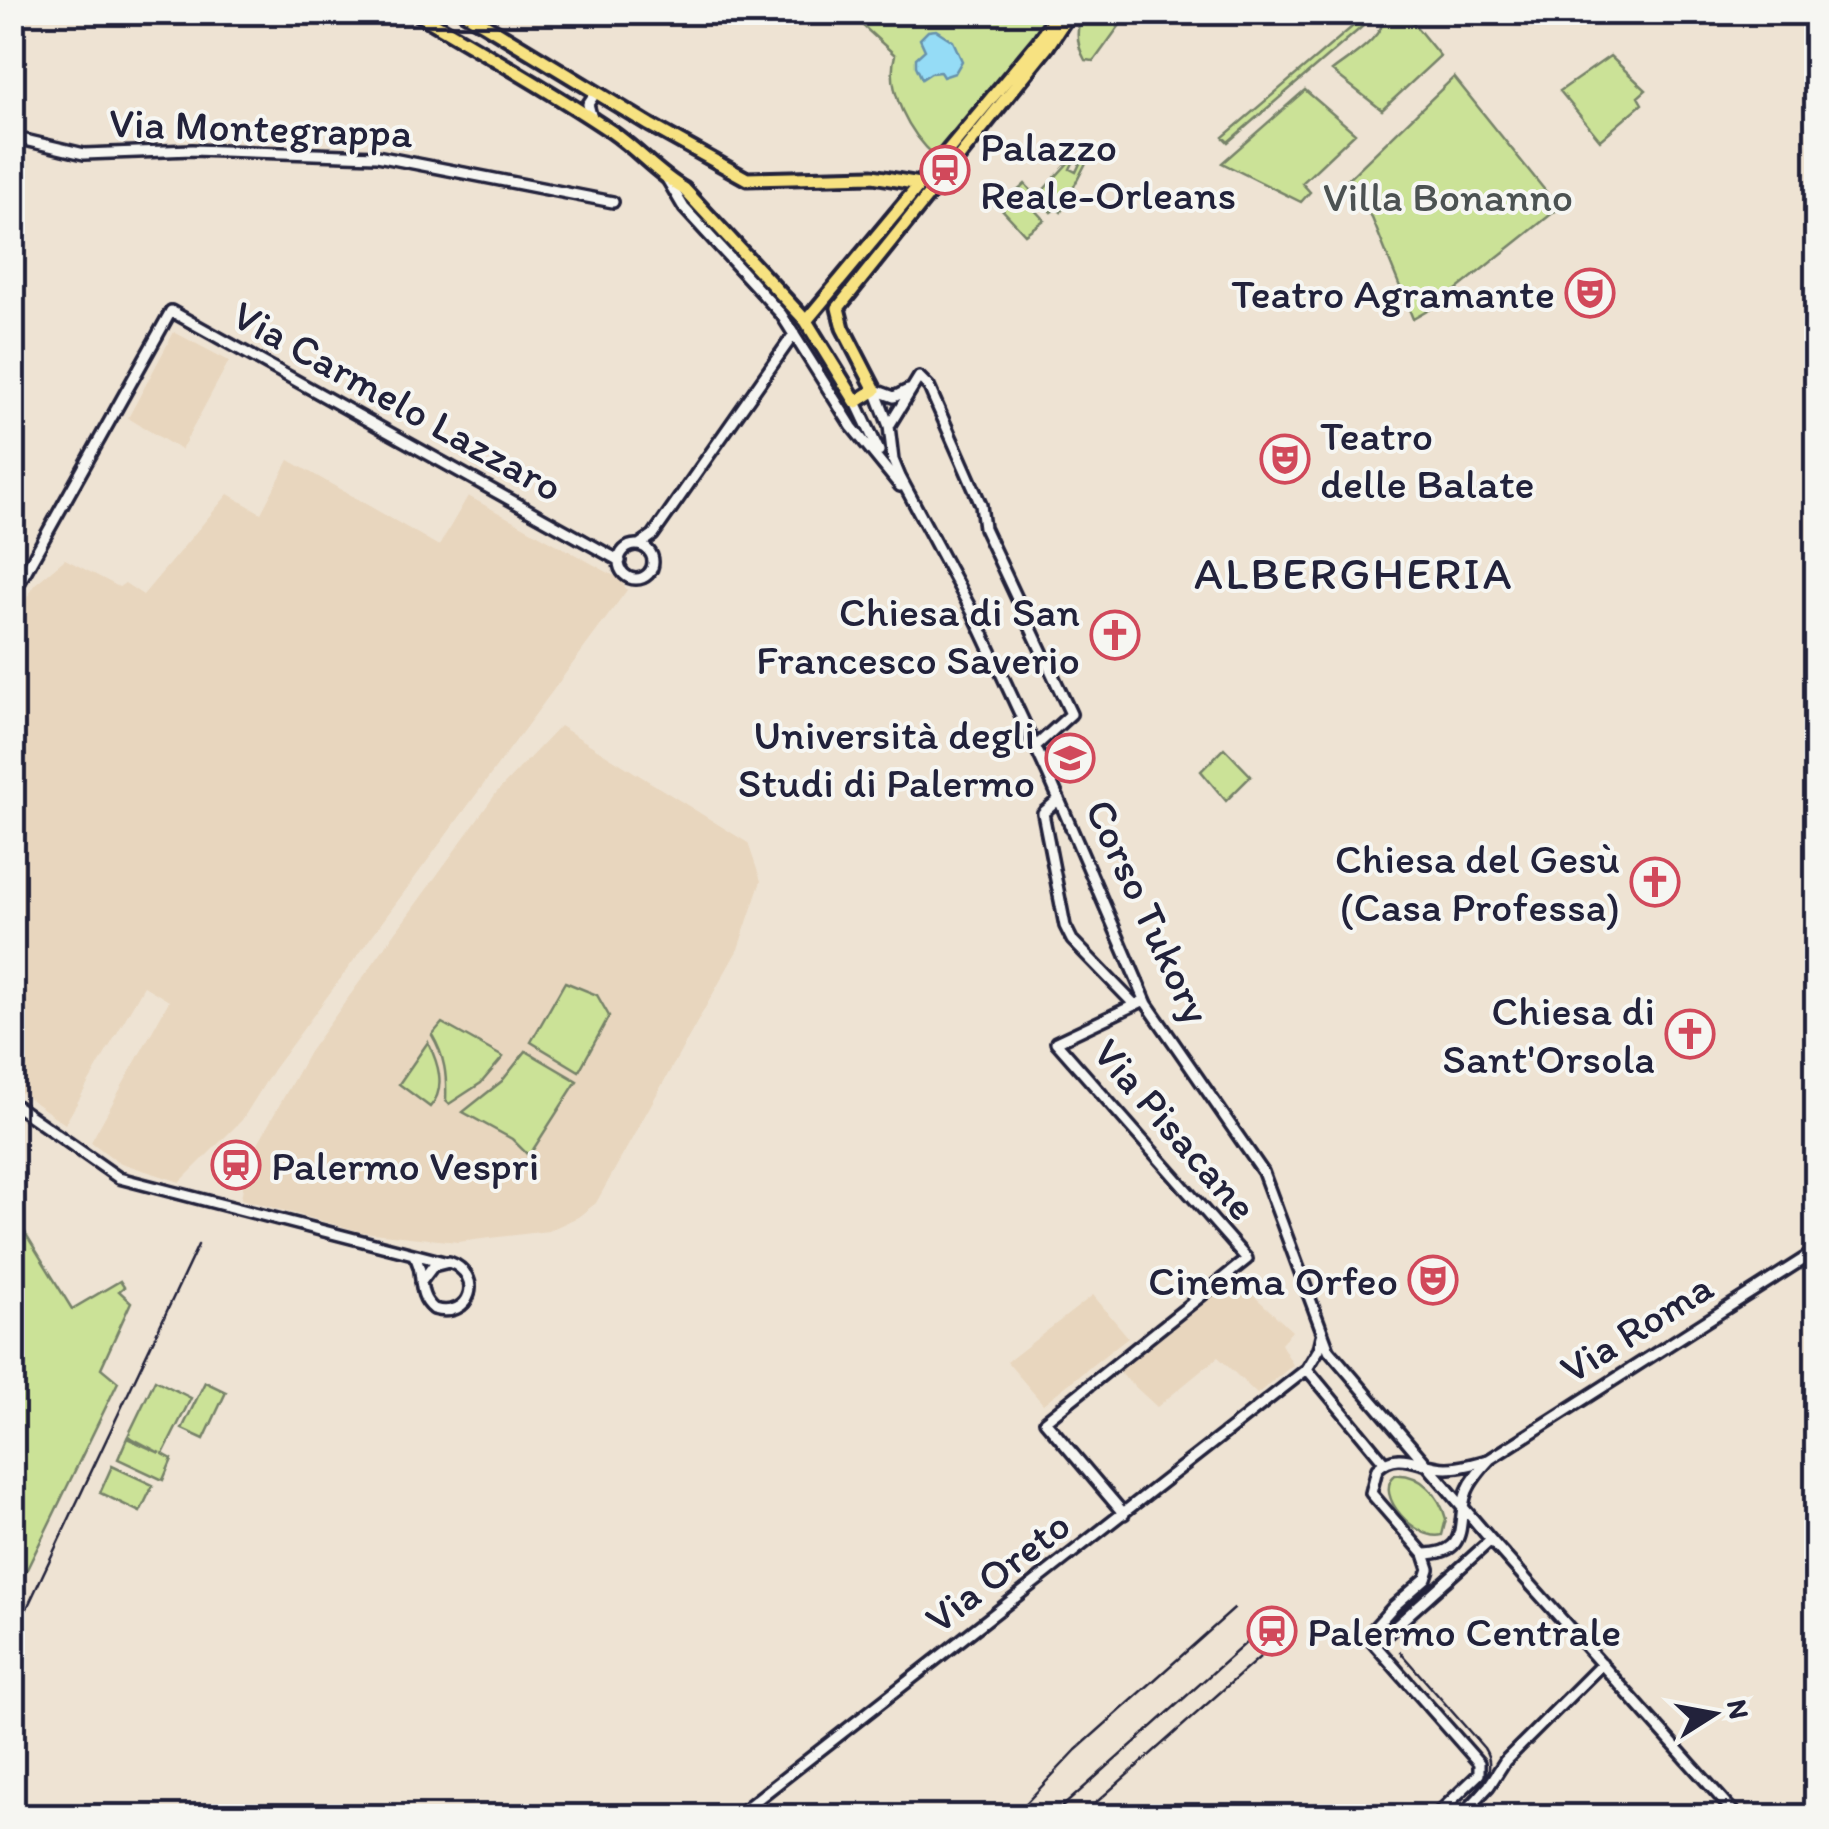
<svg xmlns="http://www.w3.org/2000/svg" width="1829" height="1829" font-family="Itim,sans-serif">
<rect width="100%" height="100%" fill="#eee3d3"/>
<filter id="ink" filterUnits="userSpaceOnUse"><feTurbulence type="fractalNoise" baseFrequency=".01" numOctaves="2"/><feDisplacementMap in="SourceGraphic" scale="20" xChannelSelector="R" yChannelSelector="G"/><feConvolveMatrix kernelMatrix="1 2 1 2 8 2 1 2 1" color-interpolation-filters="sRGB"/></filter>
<g filter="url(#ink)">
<path fill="#e8d6be" d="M 174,332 L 229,361 L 181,450 L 128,418 Z
M 289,460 L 439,546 L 468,496 L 620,579 L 627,590 L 273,1070 L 242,1120 L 180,1182 L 118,1162 L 91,1142 L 169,1001 L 144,986 L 65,1124 L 13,1087 L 13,624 L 34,585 L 65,559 L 119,587 L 125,583 L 143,595 L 228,494 L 261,513 Z
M 560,726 L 748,843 L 761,881 L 738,949 L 596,1203 L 578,1217 L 548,1231 L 458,1242 L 362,1232 L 241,1199 L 247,1163 L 309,1052 L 497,792 Z
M 1239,1282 L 1292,1331 L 1281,1344 L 1293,1365 L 1257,1394 L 1218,1357 L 1157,1407 L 1118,1371 L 1214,1289 L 1225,1297 Z
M 1093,1295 L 1128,1337 L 1043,1404 L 1007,1362 Z"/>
<path fill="#cbe297" stroke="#768269" stroke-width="2.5" d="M 1044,12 L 1044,24 L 936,157 C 910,134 885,90 895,55 L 849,13 Z
M 1083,13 L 1114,13 L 1125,18 L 1094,61 L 1085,60 C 1076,44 1075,29 1083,13 Z
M 1384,13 L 1405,13 L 1440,56 L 1382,110 L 1332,71 C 1350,57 1386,37 1384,13 Z
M 1366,15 L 1370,20 L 1228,142 L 1223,137 Z
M 1610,56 L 1646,90 L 1638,97 L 1642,104 L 1600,140 L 1560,91 Z
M 1454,77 L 1559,208 L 1436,306 L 1413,319 L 1372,218 L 1341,186 Z
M 1305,90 L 1355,133 L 1302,183 L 1310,192 L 1301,202 L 1222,163 Z
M 1084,155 L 1089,157 L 1061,212 L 1057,208 L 1051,212 L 1040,200 L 1032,207 L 1044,220 L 1025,234 L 1000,207 L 1025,184 L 1037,197 L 1069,162 L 1069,159 L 1074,161 L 1070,169 L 1076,172 Z
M 1224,748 L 1251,776 L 1226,801 L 1201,771 Z
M 565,982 L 597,995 L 609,1016 L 579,1071 L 531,1042 Z
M 442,1023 L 503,1057 L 481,1083 L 449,1104 L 446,1101 C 447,1075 445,1057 432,1035 Z
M 428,1042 C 438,1063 447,1088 430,1107 L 399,1084 Z
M 526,1051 L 577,1081 L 529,1156 L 512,1139 L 463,1112 L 502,1081 Z
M 13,1213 L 72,1309 L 120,1281 L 124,1287 L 119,1291 L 131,1302 L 101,1368 L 118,1382 L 13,1598 Z
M 155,1380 L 191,1398 L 163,1454 L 172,1459 L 163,1480 L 118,1459 L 127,1438 L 160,1453 L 128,1436 Z
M 205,1382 L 226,1392 L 204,1439 L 182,1429 Z
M 112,1466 L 153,1485 L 140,1512 L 100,1493 Z
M 1395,1475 C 1421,1473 1440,1496 1446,1519 L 1442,1535 C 1418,1542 1372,1495 1395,1475 Z"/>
<path fill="#95dcf6" stroke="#6792ab" stroke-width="2.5" d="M 936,30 L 953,41 L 962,61 L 955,73 L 943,77 L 940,72 L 931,73 L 922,79 L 916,66 L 916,58 L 925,50 L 920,39 L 928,31 Z"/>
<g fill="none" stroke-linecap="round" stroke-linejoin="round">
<g stroke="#22223b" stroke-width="16">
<path id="minor" d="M 592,119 L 588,104 L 596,92
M 12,137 L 84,154 L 192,150 L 377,156 L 613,202
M 667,179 L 684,208 L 781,314 L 852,427 L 900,486
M 875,390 L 889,426 L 893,460 L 900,477 L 974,615 L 1048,774 L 1147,1004 L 1263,1172 L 1329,1350 L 1491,1540 L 1737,1816
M 875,390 L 894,397 L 908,390
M 856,402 L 879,451
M 889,426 L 919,377 L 929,387 L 981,505 L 984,528 L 1071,714 L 1036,746
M 639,545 L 653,535 L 794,334
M619 562a17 17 0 1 1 34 0a17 17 0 1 1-34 0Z
M 12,596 L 171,311 L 620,561
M 1059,799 L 1043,813 L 1065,926 L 1072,940 L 1135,1005
M 12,1103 L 119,1178 L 444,1262
M 413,1254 C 427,1272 414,1293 434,1309 C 471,1320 485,1275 449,1262 L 433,1266 L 421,1282
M 1307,1369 L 1384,1462
M 1124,1514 L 1045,1421 L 1247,1259 L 1056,1042 L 1145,1000
M 1424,1554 C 1473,1553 1455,1521 1467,1491 C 1472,1479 1481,1469 1490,1459 L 1816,1251
M 1375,1645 L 1491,1540
M 1479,1763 L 1367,1636 L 1393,1607 L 1426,1578 L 1429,1569 L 1424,1554 L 1371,1493 L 1377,1469 C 1399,1447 1421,1468 1447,1468 C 1461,1468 1474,1464 1488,1460
M 736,1816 L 1307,1369 L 1319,1349 L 1322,1336
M 1435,1816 L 1479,1774 L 1479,1763
M 1461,1816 L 1489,1786 L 1505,1761 L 1602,1664"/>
</g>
<g stroke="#22223b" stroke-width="19">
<path id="major" d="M 415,12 C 481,52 549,89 612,132 C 638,150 658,174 684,189 L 806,321 L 856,402 L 875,390 L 843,328 L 838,308 L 1047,47 L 1070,12
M 464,12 L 650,125 L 747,179 L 873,176 L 920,184
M 806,321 L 1039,41 L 1058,12"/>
</g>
<use href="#minor" stroke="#f6f6f2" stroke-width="9"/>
<use href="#major" stroke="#f7e281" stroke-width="11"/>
<path stroke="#22223b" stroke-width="2.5" d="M 1400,1652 L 1484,1748 C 1502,1776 1470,1797 1452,1816"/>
<path stroke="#22223b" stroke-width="2.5" d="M 12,1640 L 198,1245
M 1014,1816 L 1076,1750 L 1234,1609
M 1052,1816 L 1256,1634
M 1081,1816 L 1269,1649"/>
</g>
</g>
<defs>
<g id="station-ring" transform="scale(2.5)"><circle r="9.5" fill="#f6f6f2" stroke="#d1495b" stroke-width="1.5"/><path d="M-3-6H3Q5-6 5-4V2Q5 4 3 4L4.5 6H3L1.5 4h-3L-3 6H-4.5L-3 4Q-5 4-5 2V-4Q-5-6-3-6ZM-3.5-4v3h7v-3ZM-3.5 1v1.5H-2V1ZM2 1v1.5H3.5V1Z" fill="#d1495b"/></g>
<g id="theatre-ring" transform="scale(2.5)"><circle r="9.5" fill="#f6f6f2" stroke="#d1495b" stroke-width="1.5"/><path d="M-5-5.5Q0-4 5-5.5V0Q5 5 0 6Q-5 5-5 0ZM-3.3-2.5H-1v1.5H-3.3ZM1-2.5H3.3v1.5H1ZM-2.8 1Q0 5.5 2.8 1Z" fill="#d1495b"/></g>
<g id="church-ring" transform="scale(2.5)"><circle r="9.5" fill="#f6f6f2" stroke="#d1495b" stroke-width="1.5"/><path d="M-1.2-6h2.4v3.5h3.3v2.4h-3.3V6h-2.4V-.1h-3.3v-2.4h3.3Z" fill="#d1495b"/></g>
<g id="university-ring" transform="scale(2.5)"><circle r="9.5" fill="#f6f6f2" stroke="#d1495b" stroke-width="1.5"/><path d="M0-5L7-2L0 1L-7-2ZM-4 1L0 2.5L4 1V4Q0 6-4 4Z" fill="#d1495b"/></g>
</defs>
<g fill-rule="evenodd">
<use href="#station-ring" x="945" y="170"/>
<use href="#theatre-ring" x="1590" y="293"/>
<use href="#theatre-ring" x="1285" y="459"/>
<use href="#church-ring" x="1115" y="635"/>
<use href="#university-ring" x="1070" y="758"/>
<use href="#church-ring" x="1655" y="882"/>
<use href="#church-ring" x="1690" y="1034"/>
<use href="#station-ring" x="236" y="1165"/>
<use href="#theatre-ring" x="1433" y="1280"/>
<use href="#station-ring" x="1272" y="1631"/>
</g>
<g text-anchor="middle" stroke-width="8" stroke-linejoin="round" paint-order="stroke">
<g font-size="42" fill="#22223b" stroke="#f6f6f2">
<text transform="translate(261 127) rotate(2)" y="15">Via Montegrappa</text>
<text transform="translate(398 400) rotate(29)" y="15">Via Carmelo Lazzaro</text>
<text transform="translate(1149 911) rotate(65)" y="15">Corso Tukory</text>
<text transform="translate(1176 1129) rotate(49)" y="15">Via Pisacane</text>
<text transform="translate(1636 1327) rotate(-32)" y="15">Via Roma</text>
<text transform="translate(997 1571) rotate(-38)" y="15">Via Oreto</text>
</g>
<g font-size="42" fill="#22223b" stroke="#f6f6f2" text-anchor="end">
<text x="980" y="161" text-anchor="start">Palazzo<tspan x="980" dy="48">Reale-Orleans</tspan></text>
<text x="1555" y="308">Teatro Agramante</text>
<text x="1320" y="450" text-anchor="start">Teatro<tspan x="1320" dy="48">delle Balate</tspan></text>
<text x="1080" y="626">Chiesa di San<tspan x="1080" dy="48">Francesco Saverio</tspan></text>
<text x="1035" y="749">Università degli<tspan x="1035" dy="48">Studi di Palermo</tspan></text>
<text x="1620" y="873">Chiesa del Gesù<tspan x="1620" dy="48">(Casa Professa)</tspan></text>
<text x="1655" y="1025">Chiesa di<tspan x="1655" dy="48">Sant'Orsola</tspan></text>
<text x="271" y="1180" text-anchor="start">Palermo Vespri</text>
<text x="1398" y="1295">Cinema Orfeo</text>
<text x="1307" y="1646" text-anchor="start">Palermo Centrale</text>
</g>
<g font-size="42" fill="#4c5252" stroke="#f6f6f2">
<text x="1448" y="211">Villa Bonanno</text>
</g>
<g font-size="45" letter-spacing="2.5" fill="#22223b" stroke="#f6f6f2">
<text x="1354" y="589">ALBERGHERIA</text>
</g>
</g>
<rect width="1829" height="1829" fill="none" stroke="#f6f6f2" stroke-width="50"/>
<rect x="25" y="25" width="1779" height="1779" fill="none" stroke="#22223b" stroke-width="4" filter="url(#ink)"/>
<g transform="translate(1714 1714) rotate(79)" stroke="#f6f6f2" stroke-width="8" paint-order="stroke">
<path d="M0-8L18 38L0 25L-18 38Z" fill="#22223b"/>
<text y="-15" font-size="28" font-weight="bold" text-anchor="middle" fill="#22223b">N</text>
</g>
</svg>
